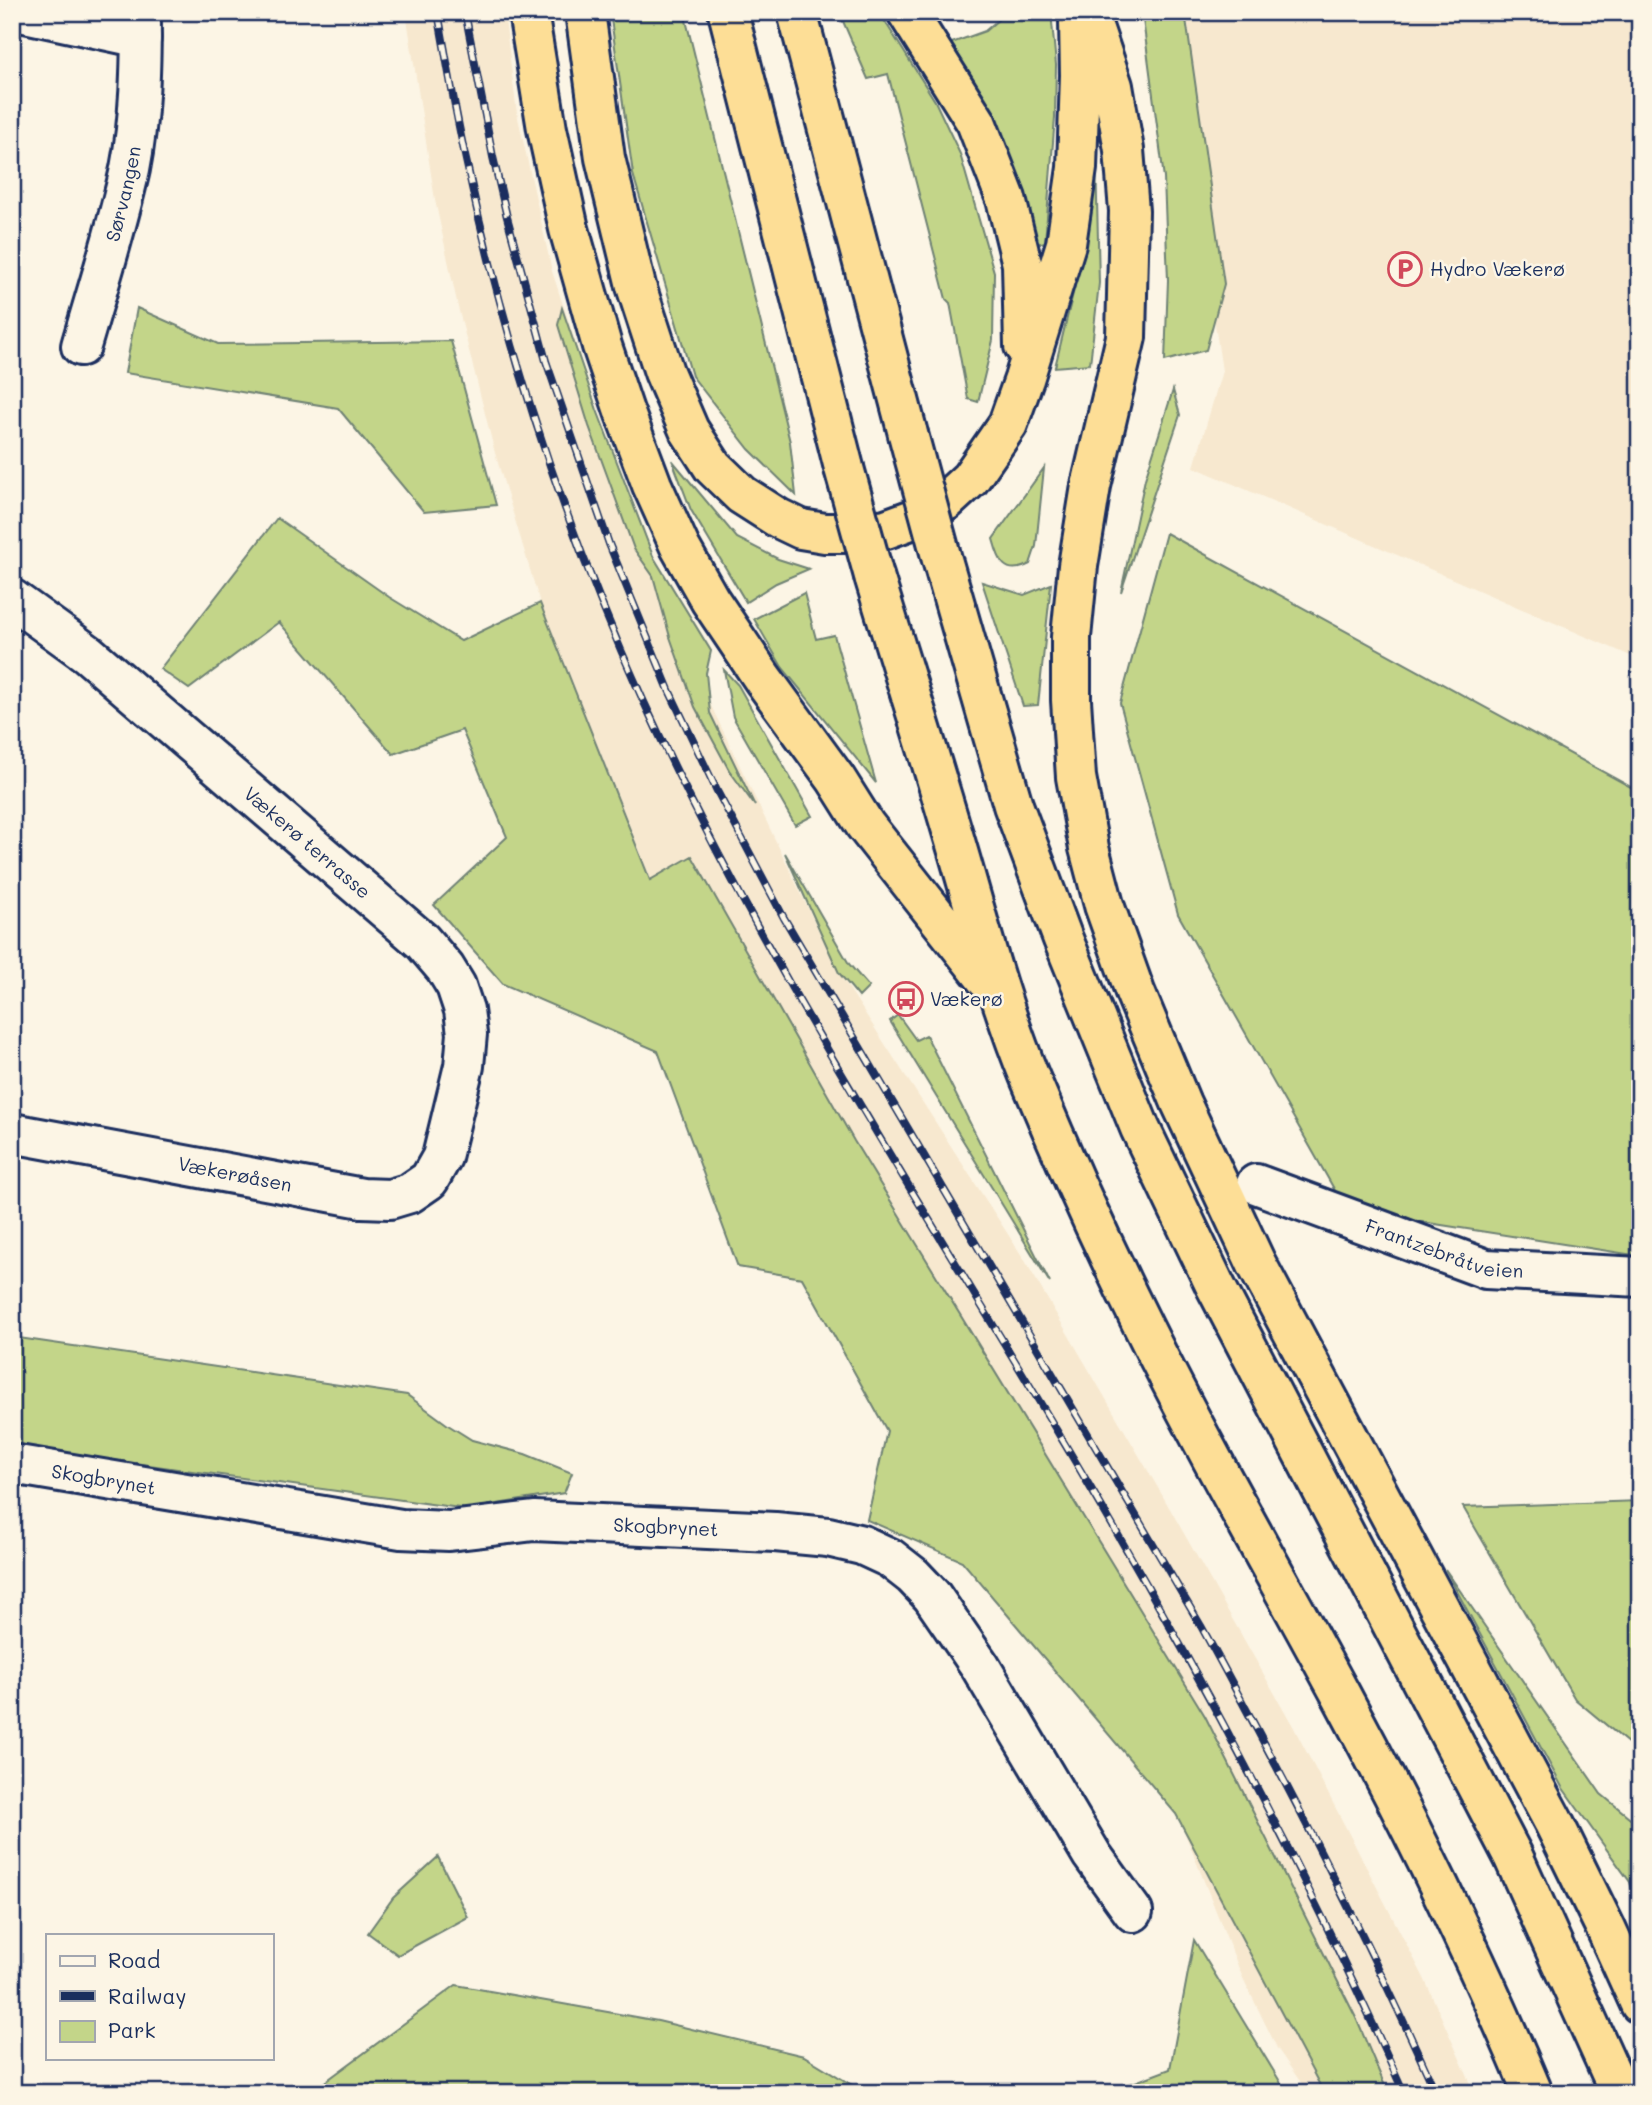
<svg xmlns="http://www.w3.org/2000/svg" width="1652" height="2105" font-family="Mali,sans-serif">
<rect width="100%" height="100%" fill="#fcf5e5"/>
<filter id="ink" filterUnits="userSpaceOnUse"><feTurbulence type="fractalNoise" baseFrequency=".0143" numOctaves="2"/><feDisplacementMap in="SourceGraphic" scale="14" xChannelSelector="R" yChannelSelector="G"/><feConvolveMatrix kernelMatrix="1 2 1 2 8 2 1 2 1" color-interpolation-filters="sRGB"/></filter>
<g filter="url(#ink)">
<path fill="#f7e8cf" d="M 406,12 L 504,12 L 517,113 L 552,271 L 597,410 L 704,691 L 839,973 L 1024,1259 L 1161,1493 L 1293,1726 L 1424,1978 L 1475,2093 L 1308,2093 L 1277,2048 L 1242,1976 L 1158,1766 L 651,880 L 540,603 L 495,453 L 458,307 L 435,200 Z
M 1168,12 L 1640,12 L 1640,660 L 1194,467 L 1222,371 Z"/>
<path fill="#c3d589" stroke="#6f8274" stroke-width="2" d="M 610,12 L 684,12 L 790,442 L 796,495 L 749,449 L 692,376 L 633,174 Z
M 839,12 L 879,12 L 935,101 L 960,154 L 994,272 L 993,340 L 978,402 L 968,399 L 950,303 L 946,299 L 888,74 L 868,79 Z
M 1007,12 L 1051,12 L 1056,65 L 1055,117 L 1045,242 L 1034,245 L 946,45 L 985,31 Z
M 1142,12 L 1185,12 L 1224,284 L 1206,350 L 1165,361 L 1168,280 L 1164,178 Z
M 1087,157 L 1096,157 L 1099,283 L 1090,364 L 1055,367 L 1075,285 Z
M 137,308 L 218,344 L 451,341 L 496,505 L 424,512 L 338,408 L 125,373 Z
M 562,308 L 597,410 L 653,556 L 711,651 L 706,673 L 710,713 L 755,806 L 729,770 L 695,707 L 670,637 L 653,576 L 634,549 L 607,475 L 589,426 L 558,325 Z
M 1173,390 L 1180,415 L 1121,592 L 1145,479 Z
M 672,460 L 737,538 L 778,559 L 809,569 L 776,583 L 746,602 L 691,510 Z
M 1044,468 L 1036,546 L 1030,564 C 1004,577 999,561 993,539 Z
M 277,518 L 389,597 L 461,641 L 540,603 L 650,880 L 692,856 L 854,1141 L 1205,1716 L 1356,2018 L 1388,2093 L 1324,2093 L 1176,1814 L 962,1561 L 867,1520 L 887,1431 L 802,1278 L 738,1267 L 658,1051 L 503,984 L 434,905 L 507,837 L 462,730 L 393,754 L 279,622 L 189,689 L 160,669 Z
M 1166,533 L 1640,792 L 1640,1256 L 1346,1210 L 1178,914 L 1120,703 Z
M 982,582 L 1024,595 L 1051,584 L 1038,705 L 1023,706 Z
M 804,593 L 816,639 L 834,635 L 876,783 L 782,667 L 754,619 Z
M 724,670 L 738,685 L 812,816 L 795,825 L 733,717 Z
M 785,853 L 849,964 L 869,987 L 859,997 L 839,973 Z
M 898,1015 L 916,1040 L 926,1035 L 1050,1283 L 890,1021 Z
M 12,1337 L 407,1395 L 448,1425 L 472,1440 L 525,1454 L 572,1473 L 564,1493 L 467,1509 L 12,1446 Z
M 1640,1501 L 1640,1753 L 1575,1699 L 1463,1507 Z
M 1445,1569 L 1601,1794 L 1640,1826 L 1640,1918 L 1630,1882 L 1562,1787 Z
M 438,1857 L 468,1917 L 398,1955 L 368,1933 L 393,1898 Z
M 1194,1940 L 1287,2093 L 1106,2093 L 1170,2069 Z
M 456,1985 L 658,2021 L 804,2056 L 865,2093 L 310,2093 Z"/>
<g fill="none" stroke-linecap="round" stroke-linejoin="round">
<g stroke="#1b2f5e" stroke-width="44">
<g id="minor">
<path d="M 20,12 L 141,38"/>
<path id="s1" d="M 81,346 C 98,287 117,228 130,169 C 140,118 141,64 141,12"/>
<path id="s2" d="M 12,599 L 88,654 L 422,941 L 445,968 L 456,986 L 464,1010 L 467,1034 L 464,1066 L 442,1157 L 429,1180 L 410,1193 L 390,1199 L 362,1198 L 12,1133"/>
<path id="s3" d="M 1256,1184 L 1486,1269 L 1640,1277"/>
<path id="s4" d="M 12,1464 L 401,1529 L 449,1531 L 534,1521 L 775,1532 L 828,1537 L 862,1545 L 890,1558 L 913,1576 L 932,1596 L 980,1666 L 1092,1855 L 1133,1912"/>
</g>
</g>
<g stroke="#1b2f5e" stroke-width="44">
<path id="trunk" d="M 528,12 L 547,129 L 569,229 L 602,346 L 624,411 L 652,485 L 680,547 L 710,600 L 763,679 L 836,779 L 865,825 L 987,980
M 585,12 L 605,158 L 636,286 L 664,372 L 689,430 L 713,467 L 742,495 L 778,518 L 801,529 L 825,533 L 853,533 L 886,529 L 916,518 L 946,501 L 970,479 L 1008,424 L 1024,379 L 1066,244 L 1077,168 L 1080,75 L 1079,21
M 728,12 L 844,468
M 797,12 L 908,434
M 907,12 L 976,122 L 1006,199 L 1022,264 L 1024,346
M 1088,12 L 1113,86 L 1124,150 L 1129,211 L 1126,337 L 1091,486 L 1078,566 L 1071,637 L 1071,700 L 1076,777 L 1089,848 L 1104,905 L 1135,992 L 1181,1103 L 1256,1263 L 1553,1821 L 1606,1929 L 1640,2004
M 941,556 L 1013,805 L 1063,939 L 1140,1128 L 1215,1285 L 1513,1856 L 1620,2093
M 874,576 C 900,662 927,746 952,831 C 977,914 997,998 1030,1078 C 1065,1162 1103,1246 1144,1328 C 1206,1453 1275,1573 1341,1695 C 1411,1825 1476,1957 1533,2093"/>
</g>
<use href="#minor" stroke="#fcf5e5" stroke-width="38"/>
<use href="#trunk" stroke="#fdde96" stroke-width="38"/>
<g stroke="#1b2f5e" stroke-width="8">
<path id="rail" d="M 438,12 C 447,62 455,111 466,160 C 505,345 565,528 643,700 C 755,946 903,1174 1042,1406 C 1176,1628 1299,1856 1404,2093
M 465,12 L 493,157 L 507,217 L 546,361 L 609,544 L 669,690 L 717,791 L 784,918 L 1201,1626 C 1285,1779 1365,1933 1436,2093"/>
</g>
<use href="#rail" stroke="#fcf5e5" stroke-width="5" stroke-dasharray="16" stroke-linecap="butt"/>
<g stroke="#1b2f5e" stroke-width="44" stroke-linecap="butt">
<path id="trunk-bridge" d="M 908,434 L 941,556
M 844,468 L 874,576"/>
</g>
<use href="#trunk-bridge" stroke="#fdde96" stroke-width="38"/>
</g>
</g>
<defs>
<g id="parking-ring" transform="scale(1.75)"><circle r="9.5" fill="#fcf5e5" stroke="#d1495b" stroke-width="1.5"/><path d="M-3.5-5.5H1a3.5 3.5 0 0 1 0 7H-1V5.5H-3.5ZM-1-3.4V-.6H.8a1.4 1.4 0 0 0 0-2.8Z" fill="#d1495b"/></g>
<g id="bus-ring" transform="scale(1.75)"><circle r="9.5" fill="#fcf5e5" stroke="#d1495b" stroke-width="1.5"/><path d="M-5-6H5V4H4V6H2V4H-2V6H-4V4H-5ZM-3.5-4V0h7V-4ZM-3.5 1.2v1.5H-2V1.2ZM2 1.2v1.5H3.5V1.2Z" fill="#d1495b"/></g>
</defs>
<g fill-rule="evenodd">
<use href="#parking-ring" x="1405" y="269"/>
<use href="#bus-ring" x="906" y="999"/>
</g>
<g text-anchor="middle" stroke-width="5" stroke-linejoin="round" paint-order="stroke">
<g font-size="19" fill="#1b2f5e" stroke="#fcf5e5">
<text dy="7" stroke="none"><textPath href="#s1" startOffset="158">Sørvangen</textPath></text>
<text dy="7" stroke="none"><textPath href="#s2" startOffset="383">Vækerø terrasse</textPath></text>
<text transform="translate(235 1174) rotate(11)" y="7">Vækerøåsen</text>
<text dy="7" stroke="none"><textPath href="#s3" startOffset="200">Frantzebråtveien</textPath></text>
<text dy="7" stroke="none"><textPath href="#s4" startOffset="93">Skogbrynet</textPath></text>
<text dy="7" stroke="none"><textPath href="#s4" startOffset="660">Skogbrynet</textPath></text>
</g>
<g font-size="19" fill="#1b2f5e" stroke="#fcf5e5" text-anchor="start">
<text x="1430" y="276">Hydro Vækerø</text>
<text x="930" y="1006">Vækerø</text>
</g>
</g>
<rect width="1652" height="2105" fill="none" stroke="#fcf5e5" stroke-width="42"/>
<rect x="21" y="21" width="1610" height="2063" fill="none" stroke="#1b2f5e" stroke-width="2.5" filter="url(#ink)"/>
<rect x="46" y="1934" width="228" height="126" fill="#fcf5e5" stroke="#a2a6af" stroke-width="2"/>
<rect x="60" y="1956" width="35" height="10" fill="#fcf5e5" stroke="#a2a6af" stroke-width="2"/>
<text x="108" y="1968" font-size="21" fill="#1b2f5e">Road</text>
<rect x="60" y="1991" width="35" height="10" fill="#1b2f5e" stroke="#a2a6af" stroke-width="2"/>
<text x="108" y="2004" font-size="21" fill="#1b2f5e">Railway</text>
<rect x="60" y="2021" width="35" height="21" fill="#c3d589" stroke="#a2a6af" stroke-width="2"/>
<text x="108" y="2038" font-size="21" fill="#1b2f5e">Park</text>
</svg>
